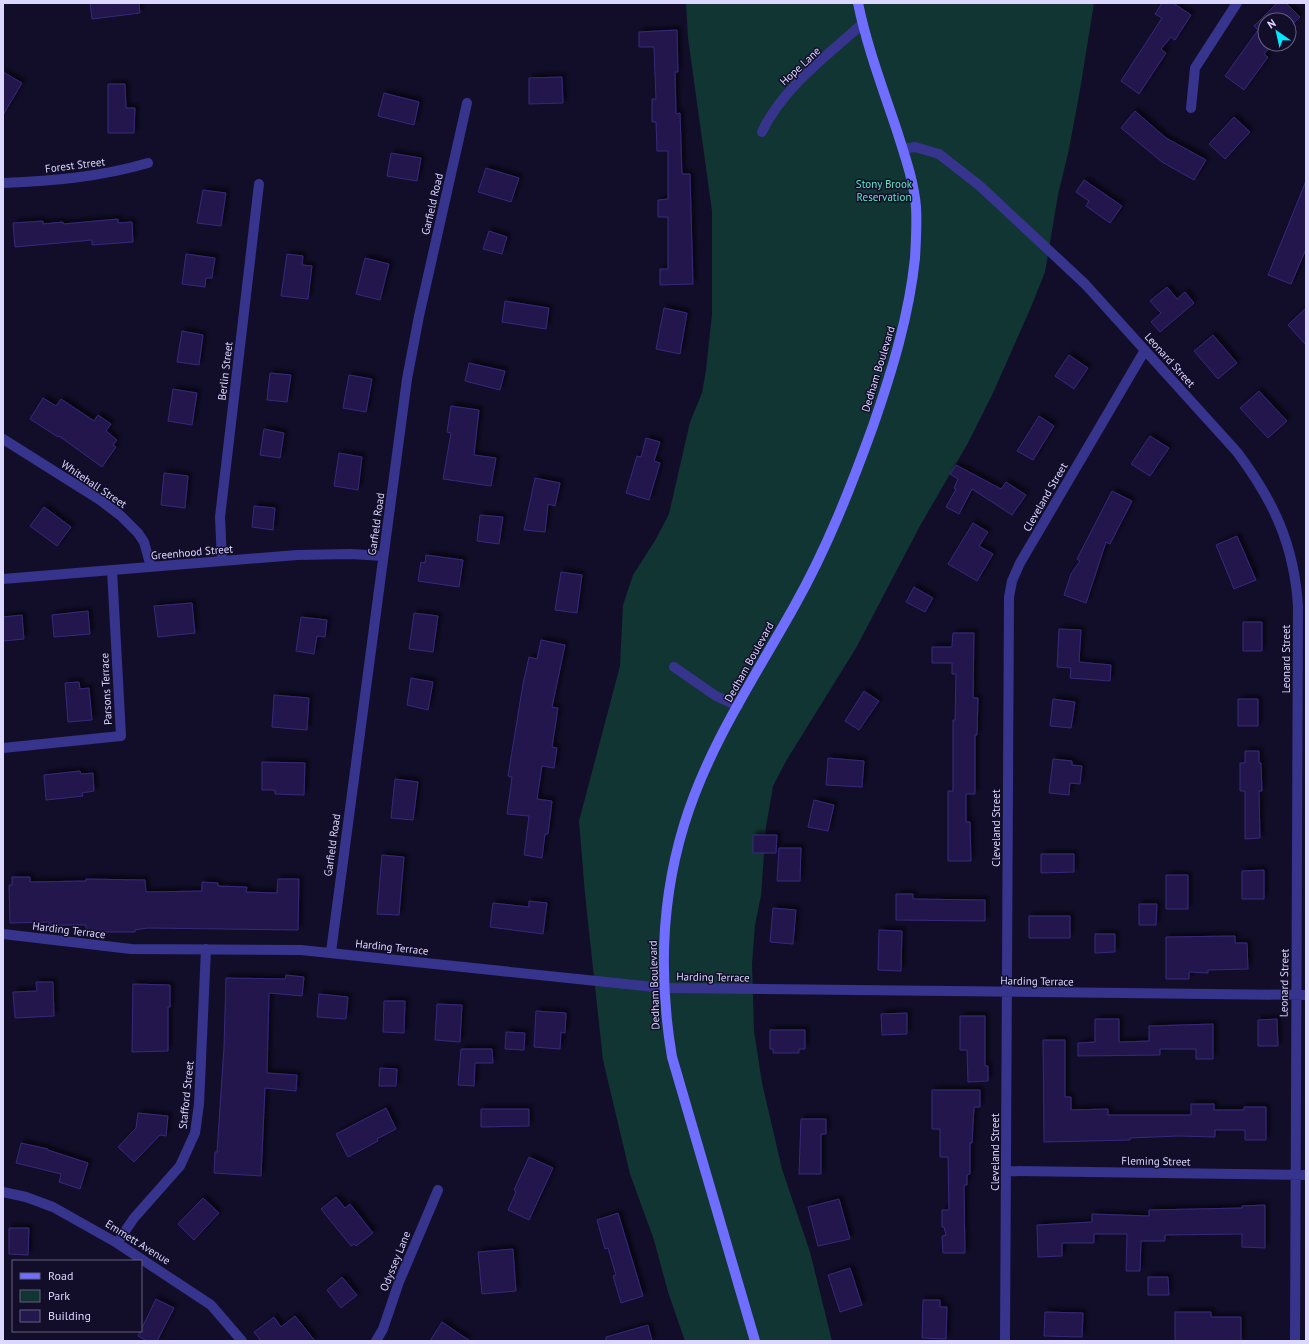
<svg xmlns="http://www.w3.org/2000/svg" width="1309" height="1344" font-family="'PT Sans',sans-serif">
<defs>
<filter id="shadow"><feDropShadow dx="3.5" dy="-3.5" stdDeviation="2" flood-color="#0009"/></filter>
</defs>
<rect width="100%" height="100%" fill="#120e2a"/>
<path fill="#103533" d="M 686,3 L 1094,3 L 1080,90 L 1069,149 L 1058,195 L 1045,272 L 1031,307 L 993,393 L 968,443 L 921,524 L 856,648 L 786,761 L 773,786 L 766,827 L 761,896 L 755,925 L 752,964 L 754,1031 L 762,1083 L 782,1169 L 810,1252 L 832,1341 L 685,1341 L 668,1292 L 654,1240 L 630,1174 L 603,1060 L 585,894 L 579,821 L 620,666 L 623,605 L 633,575 L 656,539 L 669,514 L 690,422 L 702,393 L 706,370 L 712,314 L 712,211 L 688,38 Z"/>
<path fill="#22184d" stroke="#37287b" filter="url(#shadow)" d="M 90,3 L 139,3 L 140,13 L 92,19 Z
M 1162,3 L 1173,3 L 1191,15 L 1175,40 L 1171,37 L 1161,49 L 1166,53 L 1139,94 L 1121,81 L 1162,18 L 1155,14 Z
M 1277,3 L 1286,3 L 1300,17 L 1289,28 L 1289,20 L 1265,20 L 1265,44 L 1273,44 L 1264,54 L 1268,57 L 1244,90 L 1225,76 L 1258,30 L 1254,26 Z
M 677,30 L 678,72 L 675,72 L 676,114 L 680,113 L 682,174 L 690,174 L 693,284 L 660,285 L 660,269 L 668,269 L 668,217 L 658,217 L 658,200 L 668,199 L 668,151 L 657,151 L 656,122 L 652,122 L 652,99 L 656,99 L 654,47 L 639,47 L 639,32 Z
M 3,72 L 22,83 L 3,115 Z
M 562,77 L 563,103 L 529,104 L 529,78 Z
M 108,84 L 125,84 L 126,108 L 135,108 L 134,133 L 108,133 Z
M 384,93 L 419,102 L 414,125 L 378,116 Z
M 1135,111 L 1166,138 L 1206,160 L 1194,180 L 1162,162 L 1121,128 Z
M 1234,117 L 1250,132 L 1225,159 L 1209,144 Z
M 391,153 L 421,158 L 417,181 L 387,176 Z
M 486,168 L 519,178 L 511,202 L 478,192 Z
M 1084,180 L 1122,206 L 1110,223 L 1086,206 L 1089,201 L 1076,192 Z
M 1306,181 L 1306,249 L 1291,284 L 1268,275 Z
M 203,190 L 226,193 L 221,226 L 197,223 Z
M 118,219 L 118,223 L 132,222 L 133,242 L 92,245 L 92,240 L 15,247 L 13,223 L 43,221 L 43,224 L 63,222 L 63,224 Z
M 489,231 L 507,237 L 502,254 L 483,249 Z
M 186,254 L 215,258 L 212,278 L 206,278 L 205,287 L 182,284 Z
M 287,254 L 303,256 L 302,265 L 312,266 L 308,299 L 281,296 Z
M 365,258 L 389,264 L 380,300 L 356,294 Z
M 1167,287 L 1177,299 L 1185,292 L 1194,303 L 1160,332 L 1151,322 L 1161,313 L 1150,301 Z
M 505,301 L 549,308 L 546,329 L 502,322 Z
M 664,308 L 687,313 L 680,354 L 656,349 Z
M 1306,308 L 1306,345 L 1288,325 Z
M 182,331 L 203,335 L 199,365 L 177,362 Z
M 1213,335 L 1237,363 L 1218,379 L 1194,351 Z
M 1069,355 L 1088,368 L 1074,389 L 1055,376 Z
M 469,363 L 505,371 L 500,390 L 465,381 Z
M 270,373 L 291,375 L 287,402 L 267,400 Z
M 349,375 L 372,379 L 366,412 L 343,408 Z
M 173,389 L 197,393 L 192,425 L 168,421 Z
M 1259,391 L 1287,421 L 1268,438 L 1240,408 Z
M 43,398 L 56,406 L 61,399 L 94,421 L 98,415 L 111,424 L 106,431 L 117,440 L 113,445 L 116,447 L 102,467 L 59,436 L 58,437 L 30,419 Z
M 451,406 L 479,410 L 474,455 L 496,458 L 491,486 L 443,479 L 451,433 L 447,432 Z
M 1039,416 L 1054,426 L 1033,460 L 1017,451 Z
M 264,429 L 284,433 L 280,458 L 260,455 Z
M 1150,436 L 1169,448 L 1150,476 L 1131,464 Z
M 646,438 L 660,442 L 654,461 L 660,463 L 649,500 L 626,493 L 637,456 L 641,457 Z
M 339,453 L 362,457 L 358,490 L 334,486 Z
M 956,465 L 1001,489 L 1006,482 L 1026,495 L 1012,515 L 972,489 L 959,514 L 946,507 L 956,489 L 954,488 L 958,479 L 950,474 Z
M 164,473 L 188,476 L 185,508 L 161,505 Z
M 535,478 L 560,483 L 555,506 L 548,504 L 545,532 L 524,530 Z
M 1112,491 L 1132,501 L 1110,544 L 1106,542 L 1086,603 L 1064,595 L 1071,574 L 1080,561 L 1077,559 Z
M 254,506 L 275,508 L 273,530 L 252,527 Z
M 44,507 L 71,527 L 57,546 L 30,526 Z
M 480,515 L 503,517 L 499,544 L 477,541 Z
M 973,523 L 988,532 L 979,546 L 993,554 L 977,581 L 948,564 Z
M 1237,536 L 1256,580 L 1234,589 L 1216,545 Z
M 426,555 L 463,560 L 459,587 L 418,581 L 421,562 L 425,563 Z
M 561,572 L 582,575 L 577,613 L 555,610 Z
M 914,587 L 933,598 L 925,612 L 906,602 Z
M 192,603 L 195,633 L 158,637 L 154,606 Z
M 88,611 L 90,634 L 54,637 L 52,615 Z
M 414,613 L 438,616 L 433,652 L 409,649 Z
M 22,615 L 24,639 L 3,641 L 3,617 Z
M 301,617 L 327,620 L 325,637 L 317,636 L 314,654 L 296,651 Z
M 1243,622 L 1262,622 L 1262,651 L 1243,651 Z
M 1059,629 L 1081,630 L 1079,662 L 1111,665 L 1110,681 L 1070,678 L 1071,668 L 1057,667 Z
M 953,633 L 974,633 L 973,698 L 978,698 L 977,735 L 975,735 L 975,794 L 966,794 L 966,822 L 970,822 L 971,861 L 948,861 L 948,791 L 953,791 L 953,720 L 955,720 L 956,674 L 952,674 L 952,663 L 932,663 L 932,647 L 952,647 Z
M 541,640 L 565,645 L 552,707 L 558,708 L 552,747 L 557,748 L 554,768 L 542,766 L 537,799 L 552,801 L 548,834 L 545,834 L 542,858 L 524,855 L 529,816 L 507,814 L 512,777 L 508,776 L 523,684 L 529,657 L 537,659 Z
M 411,678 L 433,682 L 428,710 L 407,705 Z
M 79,682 L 80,689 L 89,688 L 92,720 L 68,722 L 65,683 Z
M 864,691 L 879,701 L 859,730 L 845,721 Z
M 274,695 L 309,698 L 307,730 L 272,727 Z
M 1053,699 L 1075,702 L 1071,728 L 1050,726 Z
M 1238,699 L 1258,699 L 1258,726 L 1238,726 Z
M 1245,751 L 1259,751 L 1259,763 L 1261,763 L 1262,791 L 1259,791 L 1260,838 L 1245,839 L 1245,791 L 1240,791 L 1240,763 L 1245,763 Z
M 828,758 L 864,761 L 862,787 L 826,785 Z
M 1053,759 L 1072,761 L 1072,765 L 1082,766 L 1080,784 L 1070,783 L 1069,795 L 1049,793 Z
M 262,762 L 305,763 L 304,795 L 275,794 L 275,790 L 262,790 Z
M 80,771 L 81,774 L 93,773 L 94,791 L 82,793 L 83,796 L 46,800 L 44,775 Z
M 395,779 L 418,782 L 413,820 L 391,818 Z
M 814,800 L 834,805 L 828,831 L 808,827 Z
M 753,835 L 777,835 L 776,853 L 753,853 Z
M 779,848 L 801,848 L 800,881 L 777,881 Z
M 1041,854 L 1074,854 L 1074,872 L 1041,873 Z
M 382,855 L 404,857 L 399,915 L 377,914 Z
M 1264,870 L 1264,899 L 1242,899 L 1242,871 Z
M 1166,875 L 1188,875 L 1188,909 L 1166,909 Z
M 12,877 L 30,877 L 30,882 L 86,881 L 86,879 L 145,880 L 146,892 L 202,891 L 202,882 L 218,883 L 218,886 L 247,887 L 246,892 L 277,893 L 278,879 L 299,879 L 298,930 L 147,928 L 135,930 L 135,932 L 86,932 L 86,925 L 49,925 L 49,922 L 10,923 L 9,885 L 12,885 Z
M 896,894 L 913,894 L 913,899 L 985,900 L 985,921 L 896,920 Z
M 529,901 L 547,903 L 543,934 L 490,927 L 493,903 L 529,907 Z
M 1139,904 L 1157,904 L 1156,925 L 1139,925 Z
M 773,908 L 796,910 L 793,944 L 770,942 Z
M 1029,916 L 1070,916 L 1070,938 L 1029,938 Z
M 879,930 L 902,931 L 901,971 L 878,970 Z
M 1095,934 L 1115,934 L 1115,952 L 1095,953 Z
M 1235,936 L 1235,943 L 1247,943 L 1248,969 L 1208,970 L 1208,973 L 1189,972 L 1189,979 L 1166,979 L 1166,937 Z
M 286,975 L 304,977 L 302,996 L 269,993 L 267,1073 L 297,1075 L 296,1091 L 265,1088 L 261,1176 L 214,1173 L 215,1152 L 217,1152 L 224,1047 L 226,978 L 285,979 Z
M 36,982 L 53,982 L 54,1016 L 15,1018 L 13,992 L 37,991 Z
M 133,984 L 170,985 L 170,1007 L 168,1007 L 168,1051 L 132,1052 Z
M 319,994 L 348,997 L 346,1019 L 317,1017 Z
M 384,1001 L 405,1001 L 404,1033 L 383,1032 Z
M 437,1004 L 462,1005 L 460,1042 L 435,1040 Z
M 536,1011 L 566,1013 L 565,1033 L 561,1032 L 560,1049 L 534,1047 Z
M 907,1013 L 907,1034 L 882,1035 L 881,1014 Z
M 960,1016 L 985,1016 L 985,1066 L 988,1066 L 988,1081 L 968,1082 L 967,1050 L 960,1050 Z
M 1095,1019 L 1119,1019 L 1119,1042 L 1149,1041 L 1149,1026 L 1213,1024 L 1213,1059 L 1196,1059 L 1196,1049 L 1160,1049 L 1160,1055 L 1078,1056 L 1078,1043 L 1095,1042 Z
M 1277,1019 L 1278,1046 L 1258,1046 L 1258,1020 Z
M 770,1030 L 805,1030 L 805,1049 L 799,1049 L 799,1053 L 773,1053 L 773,1049 L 770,1049 Z
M 506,1032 L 525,1033 L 524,1050 L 505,1049 Z
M 1043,1040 L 1065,1040 L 1065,1097 L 1071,1097 L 1071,1110 L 1108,1109 L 1108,1115 L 1191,1115 L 1191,1104 L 1214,1104 L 1214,1110 L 1244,1110 L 1244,1107 L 1266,1107 L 1266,1140 L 1245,1140 L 1245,1130 L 1215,1130 L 1215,1137 L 1179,1136 L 1130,1138 L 1130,1140 L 1044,1142 Z
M 461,1049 L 492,1049 L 493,1063 L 475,1063 L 474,1086 L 458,1085 Z
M 380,1068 L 397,1069 L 396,1086 L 379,1086 Z
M 932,1090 L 980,1090 L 980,1107 L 974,1107 L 972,1143 L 970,1143 L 970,1174 L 967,1175 L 967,1185 L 964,1185 L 965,1253 L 943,1253 L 942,1236 L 946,1235 L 944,1227 L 942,1227 L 942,1210 L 949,1210 L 948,1157 L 940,1157 L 940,1129 L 932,1129 Z
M 386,1108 L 396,1129 L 377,1139 L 378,1141 L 348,1157 L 336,1134 Z
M 481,1109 L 529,1109 L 529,1126 L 481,1127 Z
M 138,1113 L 168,1116 L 166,1136 L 160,1135 L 134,1162 L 118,1147 L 136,1128 Z
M 801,1119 L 826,1119 L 826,1134 L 821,1134 L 821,1174 L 799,1174 Z
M 21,1143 L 48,1149 L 48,1150 L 88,1163 L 80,1189 L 59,1182 L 61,1174 L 16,1163 Z
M 529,1157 L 553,1168 L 529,1220 L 508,1210 L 516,1192 L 514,1190 Z
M 336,1197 L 345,1208 L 350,1204 L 373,1233 L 356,1246 L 354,1244 L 351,1246 L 321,1209 Z
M 203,1198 L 219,1213 L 194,1240 L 178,1224 Z
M 839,1199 L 850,1239 L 818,1246 L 808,1207 Z
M 1265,1205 L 1265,1248 L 1242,1247 L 1242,1234 L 1165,1235 L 1165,1241 L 1141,1241 L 1140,1271 L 1126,1271 L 1127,1234 L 1094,1234 L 1094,1243 L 1062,1243 L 1062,1256 L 1038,1257 L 1037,1225 L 1092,1222 L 1092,1214 L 1149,1216 L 1149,1210 L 1242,1208 L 1242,1206 Z
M 618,1213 L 643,1296 L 621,1303 L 613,1276 L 616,1275 L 608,1248 L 605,1249 L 597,1220 Z
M 9,1228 L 29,1228 L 28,1255 L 9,1254 Z
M 513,1249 L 516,1291 L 482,1294 L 478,1252 Z
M 850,1268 L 862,1305 L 840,1312 L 828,1275 Z
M 342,1277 L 357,1295 L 341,1308 L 327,1290 Z
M 1148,1277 L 1168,1277 L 1169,1295 L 1148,1295 Z
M 156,1299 L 174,1308 L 157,1341 L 147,1341 L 138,1336 Z
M 923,1300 L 940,1300 L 940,1307 L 947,1307 L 946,1339 L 922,1338 Z
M 1045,1312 L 1083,1313 L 1082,1337 L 1044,1336 Z
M 1175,1312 L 1211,1312 L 1211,1317 L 1241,1317 L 1241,1341 L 1175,1341 Z
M 295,1316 L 315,1341 L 261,1341 L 254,1332 L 274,1317 L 281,1327 Z
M 442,1322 L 470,1341 L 430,1341 Z
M 648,1325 L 652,1341 L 606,1341 L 606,1337 Z"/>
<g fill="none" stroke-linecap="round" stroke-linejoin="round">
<path stroke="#37348d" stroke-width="10" d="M 1191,108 L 1195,68 L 1237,3
M 762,132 C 783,87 827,56 862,24
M 903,149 L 915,147 L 939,154 L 980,186 L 1085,284 L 1237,452 C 1273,500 1294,544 1298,606 L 1295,1341
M 3,183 C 53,181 100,177 148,163
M 3,439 L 100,500 L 121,516 L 138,533 L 144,542 L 151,567
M 222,561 L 220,517 L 259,184
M 3,579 L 297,555 L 351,554 L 383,556
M 674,667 L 716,696 L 738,706
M 3,748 L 121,736 L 112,570
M 3,934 L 131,949 L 301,950 L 664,988 L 1306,995
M 331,952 L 407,379 L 419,316 L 467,103
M 1007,1171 L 1306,1175
M 3,1192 L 26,1197 L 53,1207 L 117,1243 L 211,1305 L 242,1341
M 117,1243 L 134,1218 L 180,1166 L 195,1133 L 199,1104 L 206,949
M 376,1341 L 383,1329 L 399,1282 L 438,1190
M 1005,1341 L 1009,597 L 1012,581 L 1020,563 L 1145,350"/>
<path stroke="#706eff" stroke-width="10" d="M 755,1341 L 672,1057 C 659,980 661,900 684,825 C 708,746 755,677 795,605 C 827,548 851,487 873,426 C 892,371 909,316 915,258 C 916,241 917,224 916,207 C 914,182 905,156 897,131 C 883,89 867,47 858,3"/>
</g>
<g text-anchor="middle" stroke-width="3" stroke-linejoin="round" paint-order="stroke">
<g font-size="11" fill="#dbd7ff" stroke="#120e2a">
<text transform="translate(800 66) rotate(-43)" y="4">Hope Lane</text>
<text transform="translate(75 165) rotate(-7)" y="4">Forest Street</text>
<text transform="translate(432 204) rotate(-77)" y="4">Garfield Road</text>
<text transform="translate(1170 360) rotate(48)" y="4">Leonard Street</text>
<text transform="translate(878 369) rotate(-73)" y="4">Dedham Boulevard</text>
<text transform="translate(225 371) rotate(-83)" y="4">Berlin Street</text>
<text transform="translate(94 484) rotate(34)" y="4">Whitehall Street</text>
<text transform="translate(1045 497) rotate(-60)" y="4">Cleveland Street</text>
<text transform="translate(376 524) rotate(-82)" y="4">Garfield Road</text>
<text transform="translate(192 552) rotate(-5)" y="4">Greenhood Street</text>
<text transform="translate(1286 659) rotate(-90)" y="4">Leonard Street</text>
<text transform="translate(749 662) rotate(-61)" y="4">Dedham Boulevard</text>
<text transform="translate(106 689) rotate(-93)" y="4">Parsons Terrace</text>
<text transform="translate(996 828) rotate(-90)" y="4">Cleveland Street</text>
<text transform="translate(332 845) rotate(-82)" y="4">Garfield Road</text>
<text transform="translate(69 930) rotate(7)" y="4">Harding Terrace</text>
<text transform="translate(392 947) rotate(6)" y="4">Harding Terrace</text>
<text transform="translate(713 977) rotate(1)" y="4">Harding Terrace</text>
<text transform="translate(1037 981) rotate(1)" y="4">Harding Terrace</text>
<text transform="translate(1284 983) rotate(-89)" y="4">Leonard Street</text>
<text transform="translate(654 985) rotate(-92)" y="4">Dedham Boulevard</text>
<text transform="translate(186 1095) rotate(-84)" y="4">Stafford Street</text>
<text transform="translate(995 1152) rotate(-90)" y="4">Cleveland Street</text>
<text transform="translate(1156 1161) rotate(1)" y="4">Fleming Street</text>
<text transform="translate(138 1242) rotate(32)" y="4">Emmett Avenue</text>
<text transform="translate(395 1261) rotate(-68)" y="4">Odyssey Lane</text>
</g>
<g font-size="11" fill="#56ebc5" stroke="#120e2a">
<text x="884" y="188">Stony Brook<tspan x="884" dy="13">Reservation</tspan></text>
</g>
</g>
<rect width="1309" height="1344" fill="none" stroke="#dbd7ff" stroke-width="8"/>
<rect x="12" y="1260" width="130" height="72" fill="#120e2a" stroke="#625e7f"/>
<rect x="20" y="1273" width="20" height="6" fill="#706eff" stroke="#625e7f"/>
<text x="48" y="1280" font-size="12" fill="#dbd7ff">Road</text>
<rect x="20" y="1290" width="20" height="12" fill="#103533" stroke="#625e7f"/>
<text x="48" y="1300" font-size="12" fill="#dbd7ff">Park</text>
<rect x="20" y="1310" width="20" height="12" fill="#22184d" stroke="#625e7f"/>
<text x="48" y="1320" font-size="12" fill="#dbd7ff">Building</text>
<g transform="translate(1277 32) rotate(326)"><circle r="19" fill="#120e2a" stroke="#625e7f"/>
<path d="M0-3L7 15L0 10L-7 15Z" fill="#03e8ff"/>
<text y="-6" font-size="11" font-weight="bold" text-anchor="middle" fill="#dbd7ff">N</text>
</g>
</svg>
